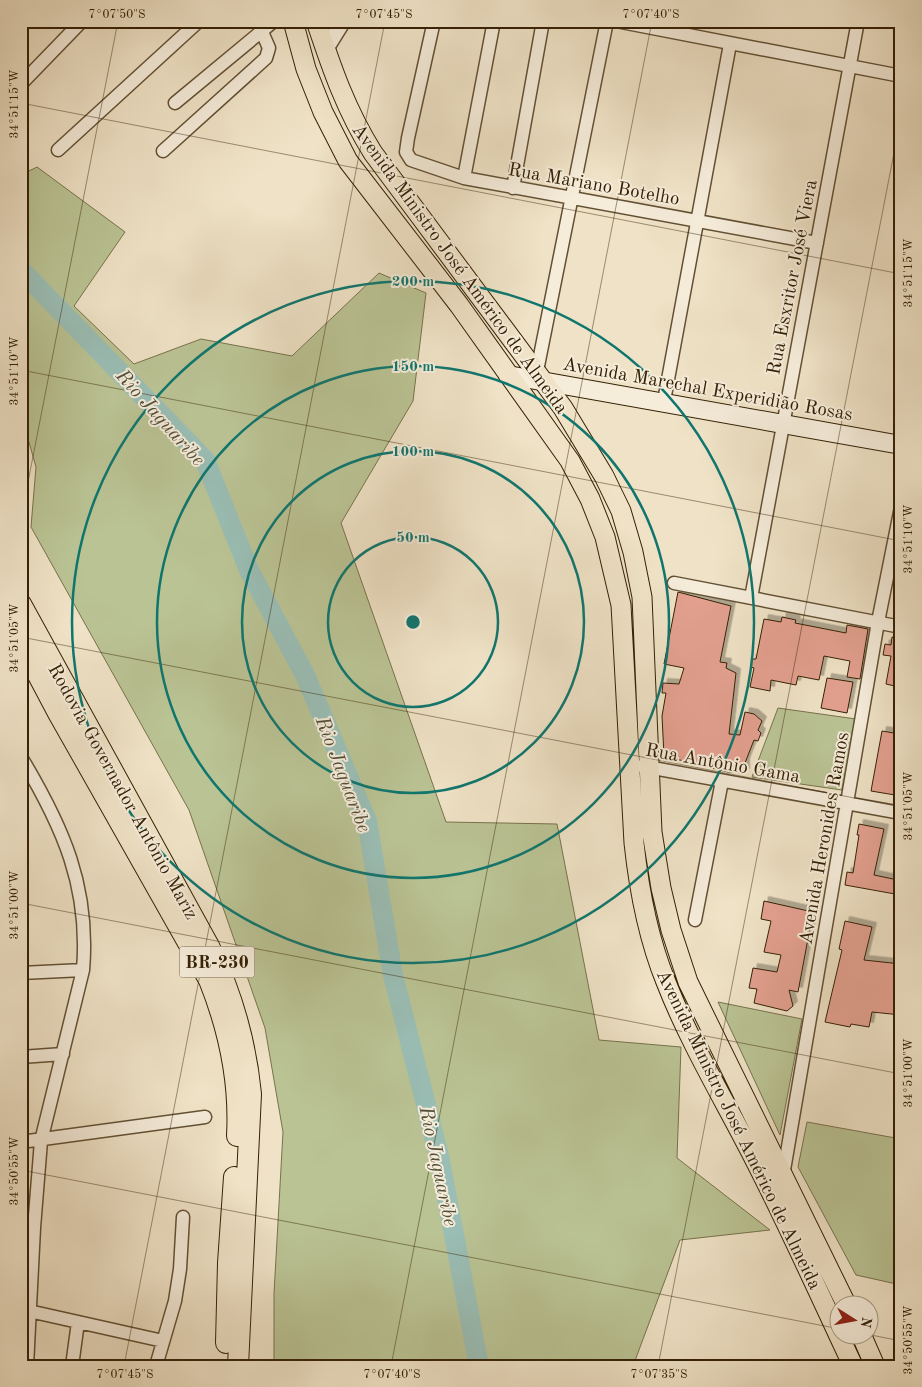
<svg xmlns="http://www.w3.org/2000/svg" width="922" height="1387" font-family="'Old Standard TT',serif">
<defs>
<filter id="shadow"><feDropShadow dx="4.5" dy="-4.5" stdDeviation="0" flood-color="#0004"/></filter>
</defs>
<rect width="100%" height="100%" fill="#efe2c6"/>
<filter id="stains"><feTurbulence type="fractalNoise" baseFrequency=".004" numOctaves="4"/><feColorMatrix values="0 0 0 0 .2 0 0 0 0 .09 0 0 0 0 .02 0 0 0 .5 -.17"/></filter>
<radialGradient id="worn" r=".72"><stop offset=".6" stop-color="#630" stop-opacity="0"/><stop offset="1" stop-color="#630" stop-opacity=".3"/></radialGradient>
<path fill="#bac394" stroke="#77724c" d="M 37,167 L 125,232 L 74,306 L 134,364 L 201,339 L 292,356 L 379,273 L 426,293 L 413,401 L 341,523 L 446,822 L 557,824 L 599,1040 L 681,1047 L 677,1158 L 770,1230 L 680,1240 L 633,1366 L 274,1366 L 274,1294 L 283,1132 L 265,1028 L 189,810 L 31,527 L 36,467 L 21,414 L 21,175 Z
M 778,708 L 856,719 L 842,790 L 752,777 Z
M 718,1002 L 802,1019 L 780,1135 Z
M 807,1122 L 901,1139 L 901,1285 L 856,1275 L 798,1167 Z"/>
<g fill="none" stroke-linecap="round" stroke-linejoin="round">
<path stroke="#9abeb5" stroke-width="20" d="M 21,270 L 205,460 L 249,570 L 305,675 L 367,821 L 393,975 L 439,1156 L 479,1366"/>
</g>
<path fill="#e3a08f" stroke="#342004" filter="url(#shadow)" d="M 678,592 L 731,606 L 720,662 L 727,663 L 726,668 L 736,673 L 729,734 L 740,735 L 745,712 L 754,714 L 762,721 L 758,730 L 761,733 L 758,741 L 754,740 L 745,763 L 745,773 L 728,772 L 664,756 L 662,716 L 666,693 L 662,693 L 663,683 L 679,684 L 684,668 L 664,664 Z
M 782,617 L 796,620 L 795,623 L 846,633 L 847,625 L 868,629 L 860,679 L 847,677 L 850,661 L 824,656 L 819,680 L 798,676 L 796,685 L 771,680 L 770,691 L 750,687 L 754,668 L 751,667 L 752,659 L 756,659 L 764,619 L 781,622 Z
M 892,637 L 901,639 L 899,687 L 886,684 L 891,656 L 883,655 L 885,644 L 891,645 Z
M 827,678 L 853,682 L 847,713 L 821,708 Z
M 882,731 L 900,734 L 899,744 L 901,744 L 901,796 L 871,791 Z
M 859,824 L 884,829 L 874,875 L 898,880 L 895,894 L 845,885 L 847,872 L 853,873 L 859,835 L 857,835 Z
M 764,901 L 813,912 L 798,992 L 789,990 L 793,1006 L 787,1011 L 754,1003 L 757,989 L 749,988 L 753,968 L 777,972 L 781,955 L 764,952 L 771,921 L 761,919 Z
M 845,921 L 872,927 L 864,960 L 901,964 L 901,1015 L 872,1012 L 869,1027 L 851,1024 L 850,1027 L 825,1022 L 842,950 L 839,949 Z"/>
<g fill="none" stroke-linecap="round" stroke-linejoin="round">
<g stroke="#635034" stroke-width="15">
<path id="minor" d="M 434,21 L 408,138 L 406,152 L 411,160 L 464,178 L 817,243
M 616,21 L 901,76
M 21,84 L 82,21
M 175,103 L 274,21
M 58,150 L 199,21
M 163,151 L 266,58 L 269,48 L 262,32
M 464,178 L 494,21
M 513,188 L 543,21
M 537,371 L 607,21
M 664,401 L 730,44
M 674,583 L 901,627
M 751,598 L 858,21
M 21,757 C 63,827 90,887 83,970 L 41,1141 L 34,1228 L 27,1366
M 642,766 L 901,813
M 695,920 L 722,781
M 21,973 L 83,970
M 21,1057 L 63,1054
M 21,1142 L 205,1117
M 783,1176 L 878,622 L 901,507
M 21,1229 L 34,1228
M 21,1312 L 29,1311 L 163,1341
M 72,1366 L 78,1322
M 156,1366 L 175,1301 L 180,1269 L 183,1217"/>
</g>
<g stroke="#635034" stroke-width="18">
<path id="tertiary" d="M 325,50 L 343,21"/>
</g>
<g stroke="#342004" stroke-width="20">
<path id="secondary" d="M 508,375 L 901,445"/>
</g>
<g stroke="#342004" stroke-width="21">
<path id="primary" d="M 293,21 L 306,69 L 323,112 L 348,161 L 459,305 L 570,461 L 590,499 L 605,537 L 621,605 L 634,843 C 639,890 648,938 666,982 C 691,1046 728,1106 759,1168 C 792,1233 822,1300 853,1366
M 316,21 C 332,69 346,110 373,153 L 563,408 L 604,476 L 621,511 L 633,552 L 642,597 L 652,832 L 661,888 L 671,930 L 688,982 L 846,1304
M 861,1334 L 875,1366"/>
</g>
<g stroke="#342004" stroke-width="22">
<path id="trunk" d="M 21,604 L 209,946 C 232,993 246,1042 251,1094 L 238,1366
M 21,643 L 58,713 L 209,980 C 229,1030 240,1082 237,1136
M 226,1343 L 228,1263 L 234,1177"/>
</g>
<use href="#minor" stroke="#f5ecda" stroke-width="12"/>
<use href="#tertiary" stroke="#f5ecda" stroke-width="15"/>
<use href="#secondary" stroke="#f5ecda" stroke-width="18"/>
<use href="#primary" stroke="#efe2c6" stroke-width="19"/>
<use href="#trunk" stroke="#efe2c6" stroke-width="20"/>
</g>
<path fill="none" stroke="#342004" stroke-width="1" stroke-opacity="0.45" d="M 21,103 L 901,274M 21,370 L 901,541M 21,518 L 118,21M 21,637 L 901,807M 21,903 L 901,1074M 21,1170 L 840,1329M 866,1334 L 901,1341M 124,1366 L 385,21M 391,1366 L 652,21M 658,1366 L 901,117"/>
<g fill="none" stroke="#0f766e" stroke-width="2.5">
<circle cx="413" cy="622" r="85"/>
<circle cx="413" cy="622" r="171"/>
<circle cx="413" cy="622" r="256"/>
<circle cx="413" cy="622" r="341"/>
</g>
<g text-anchor="middle" stroke-width="4" stroke-linejoin="round" paint-order="stroke">
<rect fill="#f5ecda" stroke="#6e5d44" stroke-width="1" x="179.5" y="946.5" width="75" height="31" rx="4"/>
<g font-size="18" font-weight="bold" fill="#342004">
<text x="217" y="968">BR-230</text>
</g>
<g font-size="19" fill="#342004" stroke="#f5ecda">
<text transform="translate(594 183) rotate(10)" y="7">Rua Mariano Botelho</text>
<text transform="translate(461 268) rotate(54)" y="7">Avenida Ministro José Américo de Almeida</text>
<text transform="translate(791 277) rotate(-79)" y="7">Rua Esxritor José Viera</text>
<text transform="translate(708 388) rotate(10)" y="7">Avenida Marechal Experidião Rosas</text>
<text transform="translate(723 762) rotate(10)" y="7">Rua Antônio Gama</text>
<text transform="translate(124 791) rotate(61)" y="7">Rodovia Governador Antônio Mariz</text>
<text transform="translate(823 838) rotate(-80)" y="7">Avenida Heronides Ramos</text>
<text transform="translate(740 1129) rotate(64)" y="7">Avenida Ministro José Américo de Almeida</text>
</g>
<g font-size="20" font-style="italic" fill="#534f39" stroke="#f5ecda">
<text transform="translate(161 417) rotate(48)" y="7">Rio Jaguaribe</text>
<text transform="translate(344 774) rotate(69)" y="7">Rio Jaguaribe</text>
<text transform="translate(439 1166) rotate(78)" y="7">Rio Jaguaribe</text>
</g>
</g>
<circle cx="413" cy="622" r="8" fill="#0f766e" stroke="#f5ecda" stroke-width="2.5"/>
<g font-size="15" text-anchor="middle" font-weight="bold" fill="#0f766e" stroke="#f5ecda" stroke-width="4" stroke-linejoin="round" paint-order="stroke">
<text x="413" y="286">200 m</text>
<text x="413" y="371">150 m</text>
<text x="413" y="456">100 m</text>
<text x="413" y="542">50 m</text>
</g>
<rect width="922" height="1387" fill="none" stroke="#efe2c6" stroke-width="55"/>
<g transform="translate(854 1320) rotate(101)"><circle r="24" fill="#f5ecda" stroke="#a89a84"/>
<path d="M0-4L9 19L0 12L-9 19Z" fill="#8f2418"/>
<text y="-8" font-size="14" font-weight="bold" text-anchor="middle" fill="#342004">N</text>
</g>
<rect x="28" y="28" width="866" height="1332" fill="none" stroke="#342004" stroke-width="2"/>
<g font-size="12" text-anchor="middle" fill="#342004">
<text x="117" y="18">7°07'50"S</text>
<text x="384" y="18">7°07'45"S</text>
<text x="651" y="18">7°07'40"S</text>
<text transform="translate(14 104) rotate(-90)" y="4">34°51'15"W</text>
<text transform="translate(908 273) rotate(-90)" y="4">34°51'15"W</text>
<text transform="translate(14 371) rotate(-90)" y="4">34°51'10"W</text>
<text transform="translate(908 539) rotate(-90)" y="4">34°51'10"W</text>
<text transform="translate(14 638) rotate(-90)" y="4">34°51'05"W</text>
<text transform="translate(908 806) rotate(-90)" y="4">34°51'05"W</text>
<text transform="translate(14 905) rotate(-90)" y="4">34°51'00"W</text>
<text transform="translate(908 1073) rotate(-90)" y="4">34°51'00"W</text>
<text transform="translate(14 1171) rotate(-90)" y="4">34°50'55"W</text>
<text transform="translate(908 1340) rotate(-90)" y="4">34°50'55"W</text>
<text x="125" y="1378">7°07'45"S</text>
<text x="392" y="1378">7°07'40"S</text>
<text x="659" y="1378">7°07'35"S</text>
</g>
<rect width="100%" height="100%" filter="url(#stains)"/>
<rect width="100%" height="100%" fill="url(#worn)"/>
</svg>
